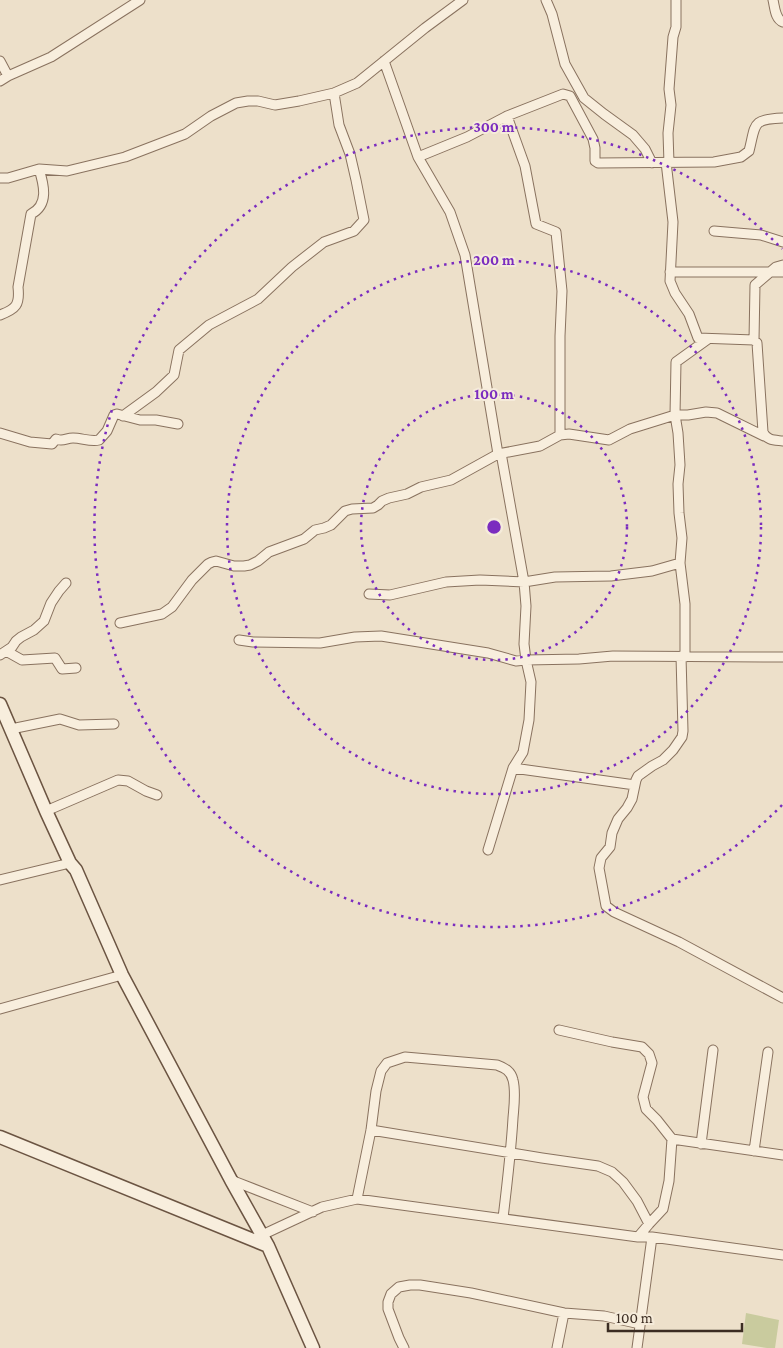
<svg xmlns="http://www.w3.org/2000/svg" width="783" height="1348" font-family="'Crimson Pro',serif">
<rect width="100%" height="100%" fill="#ede0ca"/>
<path fill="#c9cb9e" d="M 746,1313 L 779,1320 L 775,1348 L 767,1348 L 742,1344 Z"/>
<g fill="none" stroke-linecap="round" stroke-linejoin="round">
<g stroke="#89725f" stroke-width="11">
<path id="street" d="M 546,0 L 552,14 L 565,64 L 584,98 L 604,114 L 633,135 L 645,149 L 652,163
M 773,0 C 775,8 775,19 783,22
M 0,61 L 8,76
M 384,61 L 418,157 L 450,212 L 465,255 L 498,454
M 0,81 L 8,76 L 51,57 L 140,0
M 507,116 L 525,166 L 536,224 L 556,232 L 562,291 L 560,336 L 560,435
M 418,157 L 467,137 L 507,116 L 563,94 L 570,96 L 593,139 L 595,148 L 595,161 L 598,163 L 714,162 L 741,157 L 749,151 C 756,124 751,119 783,118
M 666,162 L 673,222 L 670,281 L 675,293 L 689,314 L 698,338 L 754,340 L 757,343 L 763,432 C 767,441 775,440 783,441
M 669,163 L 668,133 L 671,105 L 669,89 L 673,37 L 676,27 L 676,0
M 0,178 L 8,178 L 39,169 L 67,171 L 125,157 L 185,134 L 211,116 L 236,103 L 248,101 L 258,101 L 275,105 L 299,101 L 334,93 L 357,83 L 425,28 L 463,0
M 714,231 L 761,235 L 783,242
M 670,272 L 783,272
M 0,315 C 16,309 20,305 18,287 L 31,214 C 49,205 44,185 39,169
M 754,340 L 755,285 L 776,267 L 783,265
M 123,416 L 156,392 L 174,375 L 179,350 L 209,325 L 258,299 L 292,267 L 324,242 L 354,231 L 364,220 L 356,180 L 350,154 L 339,125 L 334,93
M 0,433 L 30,442 L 52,444 L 56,439 C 63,442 66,438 73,438 C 82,438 90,442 99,440 L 107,431 L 114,415 L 117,414 L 140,420 L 156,420 L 178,424
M 501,453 L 524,582 L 526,606 L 524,644 L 526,660 L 579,659 L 613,656 L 783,657
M 369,594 L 390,595 L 446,582 L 480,580 L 524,582 L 555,577 L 611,576 L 652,571 L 680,563
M 120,623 L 162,614 L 172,607 L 192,580 L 208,564 L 212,562 L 216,561 L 234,566 L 244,566 L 250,565 L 258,561 L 269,552 L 304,539 L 315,530 L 324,528 L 331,525 L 345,511 L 352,509 L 373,508 L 378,505 L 382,501 L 389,498 L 407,494 L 421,487 L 451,480 L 498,454 L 540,446 L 560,435 L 569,434 L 609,440 L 630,429 L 675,415 L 688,415 L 706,412 L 717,413 L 764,436
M 239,640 L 253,642 L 320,643 L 355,637 L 381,636 L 488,653 L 516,661 L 526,660 L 531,682 L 529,720 L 523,752 L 513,768 L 488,850
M 6,651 L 22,660 L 55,658 L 62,669 L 76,668
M 0,655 L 12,647 L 16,641 L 21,637 L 34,630 L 44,621 L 51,603 L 59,591 L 66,583
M 681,656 L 683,731 L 682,737 L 673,750 L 663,760 L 652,766 L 638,776 L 636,780 L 632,799 L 627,808 L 618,819 L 612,833 L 610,847 L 601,858 L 599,868 L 606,906 L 614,912 L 679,942 L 783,998
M 685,657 L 685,604 L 680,563 L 682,538 L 679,513 L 678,484 L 680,465 L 678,433 L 675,415 L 676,362 L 708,339
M 11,729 L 60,719 L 79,725 L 114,724
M 513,768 L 635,785
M 46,811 L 118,780 L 128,781 L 146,791 L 157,795
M 0,880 L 70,863
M 0,1009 L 122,975
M 559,1030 L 612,1042 L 642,1047 L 649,1054 L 652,1063 L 643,1097 L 646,1109 L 657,1120 L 672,1139
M 371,1130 L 542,1158 L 598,1166 L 612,1172 L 623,1182 L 637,1201 L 649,1224
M 701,1144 L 713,1050
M 754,1151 L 768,1052
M 231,1180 L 313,1212
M 357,1199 L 371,1130 L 376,1091 L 381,1071 L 387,1063 L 405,1057 L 497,1065 C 505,1068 511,1071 513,1080 C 516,1092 514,1106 513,1118 C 511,1152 507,1185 503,1218
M 262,1235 L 322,1207 L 357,1199 L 638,1237 L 652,1237 L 783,1255
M 638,1237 L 649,1224 L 663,1209 L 669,1181 L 672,1139 L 783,1155
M 404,1348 L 399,1338 L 388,1309 L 388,1302 L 391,1294 L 399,1287 L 410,1285 L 420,1285 L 471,1293 L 564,1313 L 604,1316 L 640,1324
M 557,1348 L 564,1313
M 637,1348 L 652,1237"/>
</g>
<g stroke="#6b5442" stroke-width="15">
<path id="secondary" d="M 0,704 L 46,811 L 70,863 L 76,870 L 122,975 L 231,1180 L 268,1246 L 313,1348
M 0,1137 L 268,1246"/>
</g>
<use href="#street" stroke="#f8eedd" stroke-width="9"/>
<use href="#secondary" stroke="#f8eedd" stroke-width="12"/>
</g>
<g fill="none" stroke="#7b2cbf" stroke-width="2.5" stroke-dasharray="2.5 5">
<circle cx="494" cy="527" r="133"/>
<circle cx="494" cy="527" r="267"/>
<path d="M782 805A400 400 0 1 1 782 249"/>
</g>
<circle cx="494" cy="527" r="8" fill="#7b2cbf" stroke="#f5ebda" stroke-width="2.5"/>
<g font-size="15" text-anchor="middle" font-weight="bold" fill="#7b2cbf" stroke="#f5ebda" stroke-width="4" stroke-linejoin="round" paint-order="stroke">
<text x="494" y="132">300 m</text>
<text x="494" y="265">200 m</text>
<text x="494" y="399">100 m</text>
</g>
<path d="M608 1323v8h134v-8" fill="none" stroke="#3b2c22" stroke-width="2.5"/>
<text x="616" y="1323" font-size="15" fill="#3b2c22" stroke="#f5ebda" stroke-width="4" paint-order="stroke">100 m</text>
</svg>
